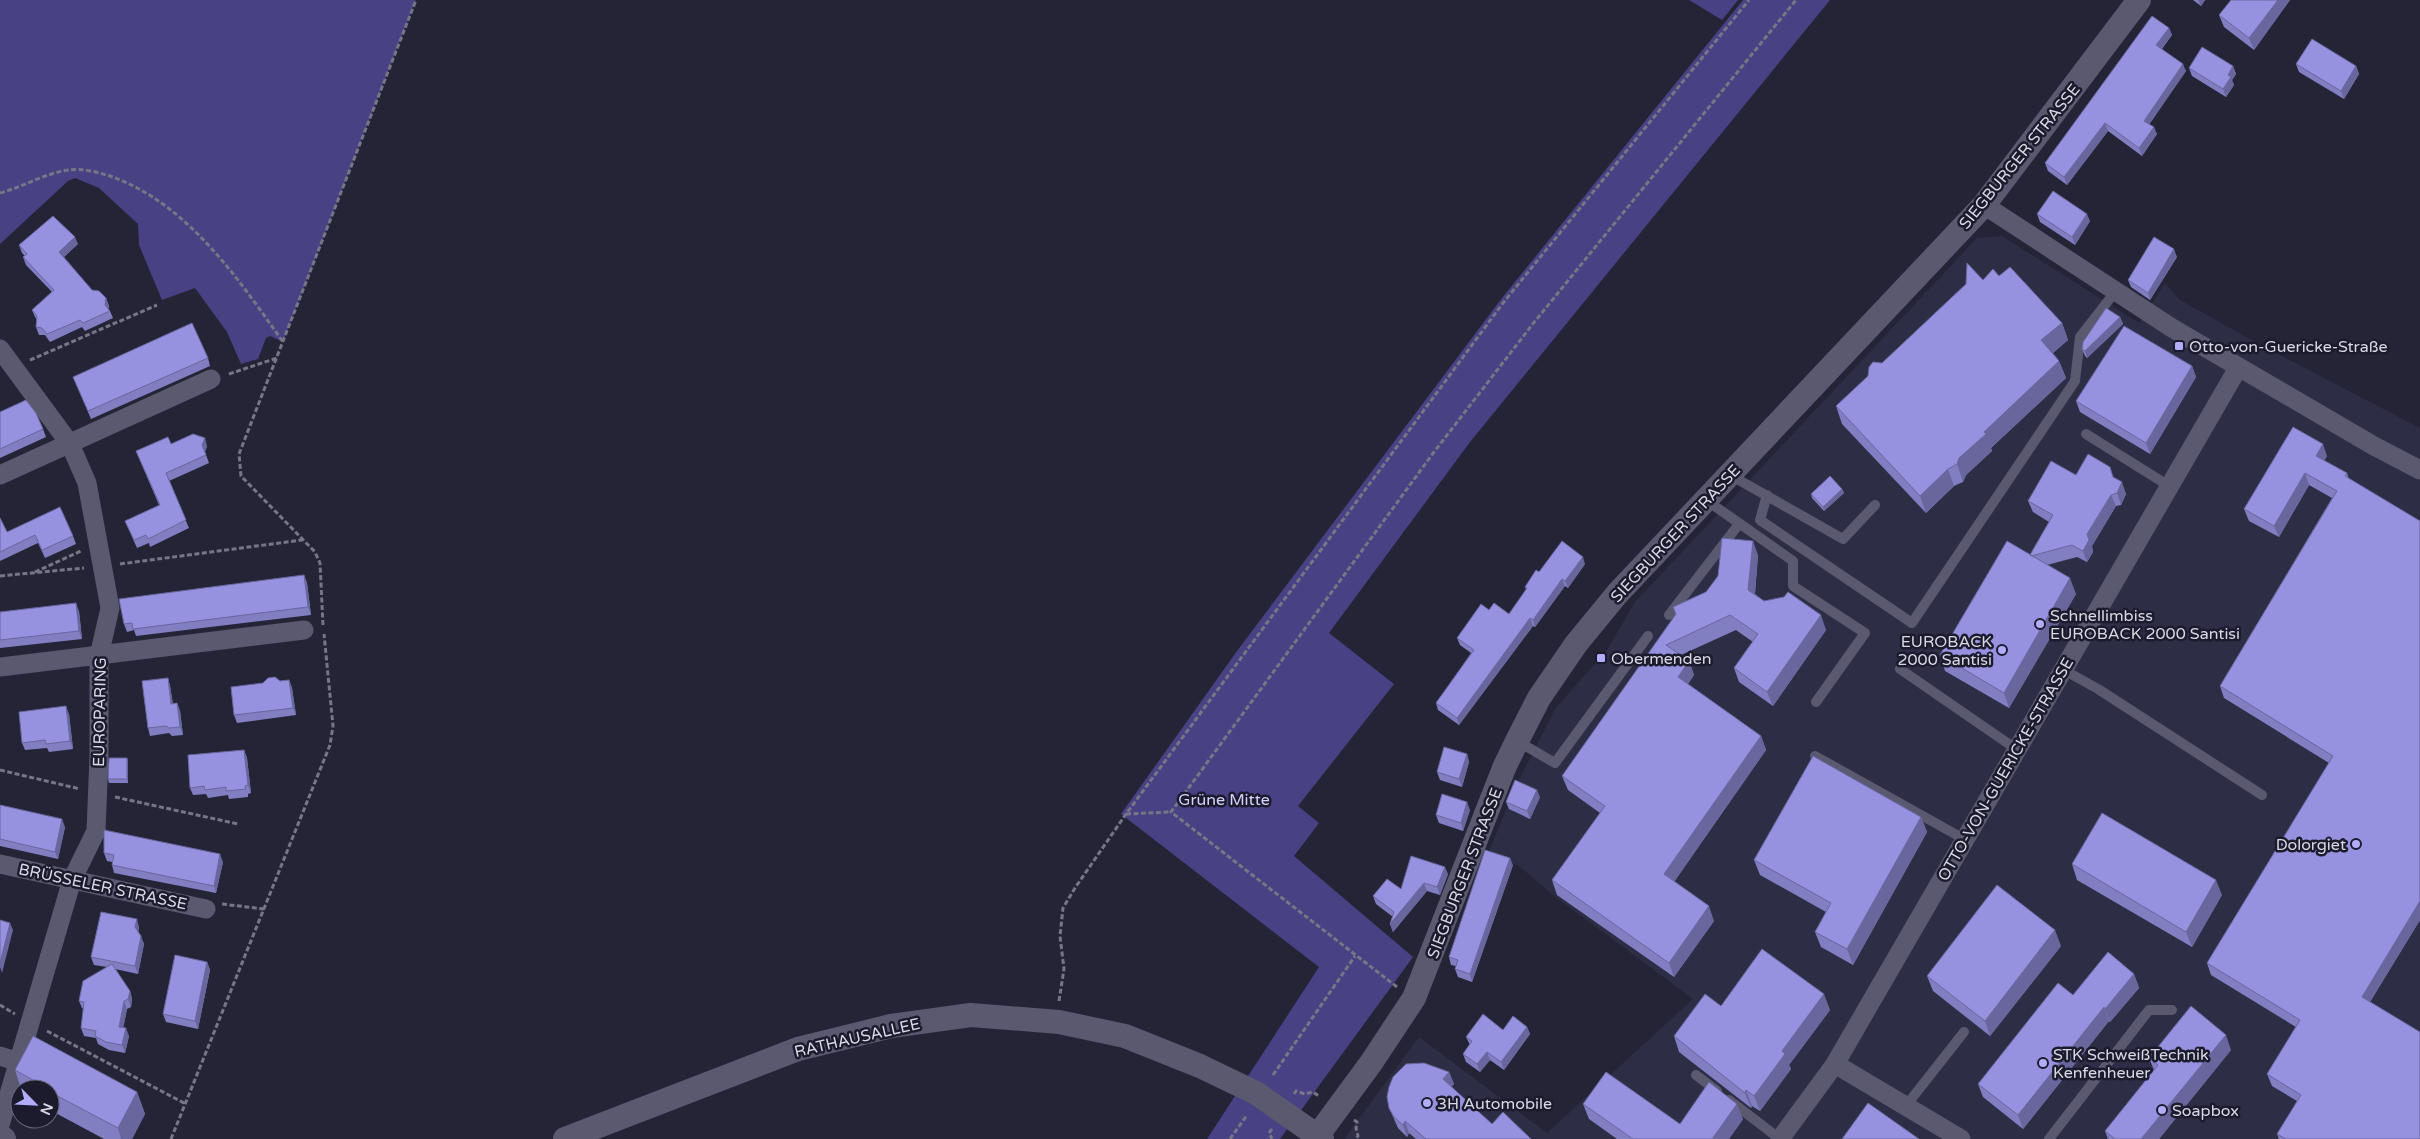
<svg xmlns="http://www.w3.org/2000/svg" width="2420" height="1139" font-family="'Varela Round',sans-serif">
<rect width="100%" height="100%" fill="#252437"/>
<path fill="#2e2d46" d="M 2002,236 L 2139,323 L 2165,283 L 2180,300 L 2255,342 L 2420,428 L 2420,1139 L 1344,1139 L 1419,1037 L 1547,1133 L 1693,999 L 1557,898 L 1519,866 L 1488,854 L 1515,788 L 1555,709 L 1607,650 L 1635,602 L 1977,238 Z"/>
<path fill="#484183" d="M 0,0 L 416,0 L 283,342 L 270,336 L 266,338 L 258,359 L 241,364 L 227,332 L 195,288 L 162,300 L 139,245 L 138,224 L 99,188 L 75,178 L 68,181 L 0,244 Z
M 1689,0 L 1738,0 L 1722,20 Z
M 1743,0 L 1830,0 L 1470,442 L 1329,633 L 1394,684 L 1298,806 L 1319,823 L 1294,856 L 1413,957 L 1280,1139 L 1207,1139 L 1319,967 L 1121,814 L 1237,651 L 1502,298 Z"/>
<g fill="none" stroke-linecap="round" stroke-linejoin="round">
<path stroke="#777686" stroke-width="3" stroke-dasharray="5 2.5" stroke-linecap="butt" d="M 0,193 C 23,187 45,173 69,170 C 82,168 97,172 110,176 C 187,203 237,277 283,342
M 30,360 L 157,305
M 229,374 L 277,358
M 120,564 L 302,540
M 35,572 L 81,551
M 0,576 L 84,568
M 323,625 L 320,563 L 315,552 L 241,476 L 239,454 L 416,0
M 0,770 L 80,789
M 115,797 L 238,824
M 1126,814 L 1171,812
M 222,904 L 264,909
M 1397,987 L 1171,812 L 1434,452 L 1532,325 L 1796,0
M 1059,1001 L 1064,969 L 1060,936 L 1063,908 L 1075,888 L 1126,814 L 1503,303 L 1749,0
M 0,1005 L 15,1014
M 47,1031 L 186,1104
M 1273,1075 L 1355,956
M 1294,1094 L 1296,1091 L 1305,1094 L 1313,1092 L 1320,1097
M 1354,1120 L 1357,1122 L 1356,1128 L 1358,1136 L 1356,1139
M 1272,1129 L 1269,1133 L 1272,1139
M 171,1139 L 330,745 L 333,726 L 324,634
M 1230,1139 L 1247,1115"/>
<path stroke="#5a596f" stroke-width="10" d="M 2086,434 L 2169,486
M 1730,475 L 1843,539 L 1875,505
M 1767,495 L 1760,520 L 1912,623 L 2075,381 L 2080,337 L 2115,292
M 1706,500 L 1793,561 L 1793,586 L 1865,633 L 1816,702
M 1669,615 L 1739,524
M 1900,669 L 2016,749
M 2062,669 L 2098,689 L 2262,795
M 1517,741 L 1555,763 L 1648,636
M 1815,756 L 1964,839
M 1696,1075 L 1717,1091
M 1729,1100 L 1780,1139
M 1905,1107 L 1964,1032
M 2049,1139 L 2149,1010 L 2172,1010"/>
<path stroke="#5a596f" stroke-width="19" d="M 1984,205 L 2172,328 L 2374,446 L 2420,470
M 0,349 L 70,444 L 87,483 L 110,608 L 99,656 L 99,756 L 96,831 L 72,880 L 0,1125
M 0,475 L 211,379
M 0,667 L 304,630
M 0,864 L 206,909
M 0,1056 L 19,1062
M 1835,1064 L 1961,1139
M 1780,1139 L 1835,1064 L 2238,368"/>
<path stroke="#5a596f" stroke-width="24" d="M 0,1138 L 4,1139
M 565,1139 L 798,1049 L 891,1026 L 971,1015 L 1059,1022 L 1125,1036 L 1200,1066 L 1256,1093 L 1322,1139
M 1315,1139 L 1371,1063 L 1414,998 L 1504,768 L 1517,741 L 1539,698 L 1576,644 L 1617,594 L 1984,205 L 2139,0"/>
</g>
<path fill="#817ec1" d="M 2193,0 L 2205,0 L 2201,6 Z
M 2290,0 L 2254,50 L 2224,27 L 2219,15 Z
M 2169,28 L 2172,35 L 2162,49 L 2186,71 L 2149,124 L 2157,134 L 2142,156 L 2108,131 L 2067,185 L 2048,171 L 2045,163 Z
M 2296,64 L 2356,66 L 2359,74 L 2344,99 L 2299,72 Z
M 2233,66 L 2236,74 L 2232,80 L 2234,85 L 2226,97 L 2192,76 L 2189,68 Z
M 2037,214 L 2090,221 L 2075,245 L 2040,222 Z
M 78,244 L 64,257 L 92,290 L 106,298 L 109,306 L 108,309 L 110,311 L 113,318 L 85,331 L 82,327 L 50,342 L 45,335 L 39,335 L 36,327 L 37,320 L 35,317 L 32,310 L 52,292 L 26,265 L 23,257 L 25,256 L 22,253 L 19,245 Z
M 2177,257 L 2150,300 L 2131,287 L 2128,280 Z
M 1999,276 L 2062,323 L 2068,340 L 2053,353 L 2059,361 L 2066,378 L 1991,448 L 1992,451 L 1966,475 L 1963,482 L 1954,486 L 1926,513 L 1842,424 L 1836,406 L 1983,280 Z
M 2120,317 L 2123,324 L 2087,358 L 2085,356 L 2082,349 Z
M 208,358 L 210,366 L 91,419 L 73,377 Z
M 2192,366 L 2196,377 L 2150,454 L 2080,412 L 2076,401 Z
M 0,412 L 43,429 L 46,437 L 0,458 Z
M 171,444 L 207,446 L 205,452 L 209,463 L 169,481 L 189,528 L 150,547 L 149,543 L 137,548 L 125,521 L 159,505 L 136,451 Z
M 2327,456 L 2324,461 L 2347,473 L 2349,479 L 2420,521 L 2420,920 L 2370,1002 L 2420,1139 L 2279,1139 L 2277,1134 L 2297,1101 L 2272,1086 L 2267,1074 L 2296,1027 L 2211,975 L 2207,963 L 2329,763 L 2224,698 L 2220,686 L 2332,498 L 2309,485 L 2279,537 L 2249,521 L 2244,509 Z
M 2076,475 L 2114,478 L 2126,494 L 2121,505 L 2116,506 L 2092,546 L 2093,552 L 2087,562 L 2077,557 L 2047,565 L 2076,594 L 2009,708 L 1945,671 L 1940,655 L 2030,555 L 2049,522 L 2033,512 L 2028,501 Z
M 1842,489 L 1844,493 L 1824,511 L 1812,498 L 1811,494 Z
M 0,518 L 7,532 L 73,536 L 76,544 L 45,558 L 38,543 L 0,561 Z
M 1758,555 L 1755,594 L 1764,601 L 1826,630 L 1773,706 L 1739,682 L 1734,668 L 1753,642 L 1736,630 L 1681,655 L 1689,661 L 1694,675 L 1688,684 L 1761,736 L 1766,750 L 1674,882 L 1714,921 L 1674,977 L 1557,895 L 1552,880 L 1600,813 L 1568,790 L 1562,776 L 1676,615 L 1673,607 L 1706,592 Z
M 1585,564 L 1568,588 L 1565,586 L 1535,627 L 1533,626 L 1459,725 L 1438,710 L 1436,703 L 1471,653 L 1460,645 L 1457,638 L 1489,610 L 1509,614 L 1526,590 L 1525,587 L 1539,572 Z
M 304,575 L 307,583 L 311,615 L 136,636 L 134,630 L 127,632 L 124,624 Z
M 79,611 L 82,639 L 0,648 L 0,612 Z
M 168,678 L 170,686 L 173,704 L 177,703 L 180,711 L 183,735 L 172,736 L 169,733 L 150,736 L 148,728 Z
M 289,680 L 292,688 L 296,715 L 237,723 L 234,715 L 280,681 Z
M 69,714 L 73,749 L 49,752 L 47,748 L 25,750 L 22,743 Z
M 244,750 L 247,758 L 251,793 L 248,794 L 248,797 L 229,799 L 228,795 L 208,798 L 206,794 L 193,795 L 190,788 Z
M 1467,754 L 1469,762 L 1462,787 L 1440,780 L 1437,772 Z
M 127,758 L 128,762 L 128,783 L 109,783 L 108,779 Z
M 1540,797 L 1530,819 L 1509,809 L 1506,802 Z
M 0,805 L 65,827 L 58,859 L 0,846 Z
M 1470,810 L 1463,831 L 1439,823 L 1436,815 Z
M 1921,817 L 1927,832 L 1853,965 L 1821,947 L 1815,932 L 1826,912 L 1760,875 L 1754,860 Z
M 104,853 L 223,862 L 216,893 L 114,873 L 112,865 L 112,862 L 107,861 Z
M 2072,864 L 2222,895 L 2192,947 L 2077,880 Z
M 1513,865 L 1472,982 L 1458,977 L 1455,969 L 1456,966 L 1451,965 L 1449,957 Z
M 1448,874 L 1440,895 L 1427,891 L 1393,932 L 1390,924 L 1393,917 L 1376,904 L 1373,896 L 1401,889 Z
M 139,927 L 138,932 L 144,944 L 138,974 L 115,969 L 130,991 L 132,999 L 131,1007 L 127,1009 L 123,1028 L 129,1036 L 125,1053 L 109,1050 L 98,1044 L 96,1038 L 84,1036 L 81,1028 L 84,1009 L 82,1008 L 79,1001 L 107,967 L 94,965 L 91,957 Z
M 2061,946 L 1990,1036 L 1933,991 L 1927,976 Z
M 207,962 L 210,970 L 198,1029 L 166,1022 L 163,1014 Z
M 2134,974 L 2139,988 L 2110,1022 L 2109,1021 L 2023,1129 L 1983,1097 L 1978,1084 L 2073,995 Z
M 1721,1006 L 1830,1010 L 1789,1065 L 1791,1069 L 1760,1111 L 1752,1106 L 1751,1108 L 1679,1052 L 1674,1036 Z
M 1527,1027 L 1530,1034 L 1504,1070 L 1490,1060 L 1480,1072 L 1466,1062 L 1463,1054 L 1470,1045 L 1466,1037 L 1503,1030 Z
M 2231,1050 L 2159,1139 L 2108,1139 L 2105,1131 L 2154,1070 L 2149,1058 Z
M 15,1070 L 137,1092 L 145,1114 L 132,1139 L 104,1139 L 50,1110 L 50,1089 L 21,1089 Z
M 1449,1072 L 1454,1084 L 1451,1087 L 1492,1124 L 1531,1139 L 1416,1139 L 1409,1133 L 1407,1137 L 1398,1128 L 1394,1119 L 1389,1108 Z
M 1583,1104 L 1680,1124 L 1743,1119 L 1729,1139 L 1617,1139 L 1589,1119 Z"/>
<path fill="#69669d" d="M 2198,0 L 2205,0 L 2201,6 Z
M 2278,0 L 2290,0 L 2254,50 L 2249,38 Z
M 2169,28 L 2172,35 L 2159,52 L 2156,45 Z
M 2183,64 L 2186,71 L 2147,128 L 2144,121 Z
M 2233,66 L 2236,74 L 2232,80 L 2234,85 L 2226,97 L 2223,89 L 2228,75 Z
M 2356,66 L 2359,74 L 2344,99 L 2341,91 Z
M 2105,123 L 2108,131 L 2067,185 L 2064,177 Z
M 2154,127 L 2157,134 L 2142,156 L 2139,148 Z
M 2087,214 L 2090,221 L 2075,245 L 2072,237 Z
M 75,237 L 78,244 L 61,259 L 59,252 Z
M 2174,249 L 2177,257 L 2150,300 L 2148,293 Z
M 106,298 L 109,306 L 108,313 L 105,305 Z
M 2120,317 L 2123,324 L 2087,358 L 2085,351 Z
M 2062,323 L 2068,340 L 2047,358 L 2041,340 Z
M 2059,361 L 2066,378 L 1991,448 L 1992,451 L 1966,475 L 1963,482 L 1957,464 L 1959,458 L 1984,432 Z
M 2192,366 L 2196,377 L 2150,454 L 2146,443 Z
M 205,438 L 207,446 L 204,453 L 202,445 Z
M 2323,444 L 2327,456 L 2320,468 L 2316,456 Z
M 1948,469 L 1954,486 L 1926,513 L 1920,496 Z
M 2305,473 L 2309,485 L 2279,537 L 2274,526 Z
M 2122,482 L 2126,494 L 2121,505 L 2117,493 Z
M 1842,489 L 1844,493 L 1824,511 L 1823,507 Z
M 2111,495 L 2116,506 L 2092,546 L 2093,552 L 2087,562 L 2083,551 L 2087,534 Z
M 1753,541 L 1758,555 L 1754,604 L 1748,590 Z
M 1583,557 L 1585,564 L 1568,588 L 1565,581 Z
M 304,575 L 307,583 L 311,615 L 308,607 Z
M 2070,578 L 2076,594 L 2009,708 L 2004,693 Z
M 1562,579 L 1565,586 L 1535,627 L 1533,620 Z
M 76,603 L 79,611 L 82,639 L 79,631 Z
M 1821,615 L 1826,630 L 1773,706 L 1767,692 Z
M 1530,618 L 1533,626 L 1459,725 L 1457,718 Z
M 1689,661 L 1694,675 L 1683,691 L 1678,677 Z
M 168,678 L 170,686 L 174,712 L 171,704 Z
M 289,680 L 292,688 L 296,715 L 293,708 Z
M 177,703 L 180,711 L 183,735 L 180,727 Z
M 66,706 L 69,714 L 73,749 L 70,741 Z
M 1761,736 L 1766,750 L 1669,889 L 1664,874 Z
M 244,750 L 247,758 L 251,793 L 248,785 Z
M 1467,754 L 1469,762 L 1462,787 L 1459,779 Z
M 127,758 L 128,762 L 128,783 L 127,779 Z
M 1537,790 L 1540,797 L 1530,819 L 1527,811 Z
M 1467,802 L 1470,810 L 1463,831 L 1461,823 Z
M 1921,817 L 1927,832 L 1853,965 L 1847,949 Z
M 62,819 L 65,827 L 58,859 L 55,852 Z
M 220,854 L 223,862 L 216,893 L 214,886 Z
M 1510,858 L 1513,865 L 1472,982 L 1470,974 Z
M 1445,867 L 1448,874 L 1440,895 L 1437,887 Z
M 2216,880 L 2222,895 L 2192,947 L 2186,932 Z
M 1424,883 L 1427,891 L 1393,932 L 1390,924 Z
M 2420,901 L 2420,920 L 2366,1008 L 2362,997 Z
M 1709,906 L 1714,921 L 1674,977 L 1669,963 Z
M 137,919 L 139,927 L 138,935 L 135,927 Z
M 10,923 L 13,930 L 2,973 L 0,967 L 0,963 Z
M 2055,930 L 2061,946 L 1990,1036 L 1985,1021 Z
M 141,936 L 144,944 L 138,974 L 135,966 Z
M 207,962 L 210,970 L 198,1029 L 195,1021 Z
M 2134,974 L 2139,988 L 2110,1022 L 2105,1009 Z
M 130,991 L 132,999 L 131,1007 L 128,999 Z
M 1824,994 L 1830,1010 L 1789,1065 L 1791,1069 L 1760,1111 L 1754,1096 L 1782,1051 Z
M 124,1001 L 127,1009 L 122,1035 L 119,1027 Z
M 2104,1007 L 2109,1021 L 2023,1129 L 2018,1115 Z
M 1527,1027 L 1530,1034 L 1504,1070 L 1501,1062 Z
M 126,1028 L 129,1036 L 125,1053 L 122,1045 Z
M 2226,1035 L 2231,1050 L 2159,1139 L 2141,1139 Z
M 1487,1052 L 1490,1060 L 1480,1072 L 1477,1064 Z
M 1449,1072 L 1454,1084 L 1447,1091 L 1443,1079 Z
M 1746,1090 L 1752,1106 L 1751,1108 L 1745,1093 Z
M 137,1092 L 145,1114 L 132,1139 L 121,1139 L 118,1128 Z
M 1737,1104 L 1743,1119 L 1729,1139 L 1712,1139 Z
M 1405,1121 L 1409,1133 L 1407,1137 L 1403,1125 Z"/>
<path fill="#9692e0" stroke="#69669d" d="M 2231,0 L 2278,0 L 2249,38 L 2219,15 Z
M 2152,16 L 2169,28 L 2156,45 L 2183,64 L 2144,121 L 2154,127 L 2139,148 L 2105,123 L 2064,177 L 2045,163 Z
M 2312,39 L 2356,66 L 2341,91 L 2296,64 Z
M 2202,47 L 2233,66 L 2228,75 L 2231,77 L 2223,89 L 2189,68 Z
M 2053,191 L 2087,214 L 2072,237 L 2037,214 Z
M 53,216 L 75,237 L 59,252 L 92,290 L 99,291 L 106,298 L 105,305 L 110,311 L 83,323 L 80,320 L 47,334 L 42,328 L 36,327 L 37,316 L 32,310 L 54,290 L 23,257 L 27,254 L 19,245 Z
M 2154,237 L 2174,249 L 2148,293 L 2128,280 Z
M 1967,263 L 1983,280 L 1993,269 L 1999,276 L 2010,267 L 2062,323 L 2041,340 L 2059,361 L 1984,432 L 1986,434 L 1959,458 L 1957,464 L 1948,469 L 1920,496 L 1836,406 L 1868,376 L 1869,367 L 1873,362 L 1882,363 L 1966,284 Z
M 2106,308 L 2120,317 L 2085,351 L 2082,349 L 2083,342 Z
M 192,323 L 208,358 L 88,411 L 73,377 Z
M 2124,326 L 2192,366 L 2146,443 L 2076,401 Z
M 26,400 L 36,413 L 43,429 L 0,449 L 0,412 Z
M 2293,427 L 2323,444 L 2316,456 L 2347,473 L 2345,476 L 2420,521 L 2420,901 L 2362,997 L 2420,1032 L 2420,1139 L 2286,1139 L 2277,1134 L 2301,1095 L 2267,1074 L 2300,1020 L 2207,963 L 2333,756 L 2220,686 L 2337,491 L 2305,473 L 2274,526 L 2244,509 Z
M 193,434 L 205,438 L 202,445 L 206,455 L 166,473 L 186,520 L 148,539 L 146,535 L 134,540 L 125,521 L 160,505 L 136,451 L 168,437 L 171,444 Z
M 2088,454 L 2110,467 L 2113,477 L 2122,482 L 2117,493 L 2111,495 L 2087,534 L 2089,540 L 2083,551 L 2072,545 L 2031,556 L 2030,555 L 2053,515 L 2028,501 L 2051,461 L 2076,475 Z
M 1830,476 L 1842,489 L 1823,507 L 1811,494 Z
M 60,507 L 73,536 L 42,550 L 35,535 L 0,552 L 0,518 L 7,532 Z
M 1722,538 L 1753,541 L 1748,590 L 1764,601 L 1784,597 L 1788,592 L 1821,615 L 1767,692 L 1734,668 L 1758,634 L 1730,615 L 1666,645 L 1689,661 L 1678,677 L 1761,736 L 1664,874 L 1709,906 L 1669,963 L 1552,880 L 1605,806 L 1562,776 L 1676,614 L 1673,607 L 1706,592 L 1718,576 Z
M 1562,541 L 1583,557 L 1565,581 L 1562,579 L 1533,620 L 1530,618 L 1457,718 L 1436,703 L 1474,650 L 1457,638 L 1481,604 L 1489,610 L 1494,603 L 1509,614 L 1527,588 L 1525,587 L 1536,570 L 1539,572 Z
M 2007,541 L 2070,578 L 2004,693 L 1940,655 Z
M 304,575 L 308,607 L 133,629 L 132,623 L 124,624 L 119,599 Z
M 76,603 L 79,631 L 0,640 L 0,612 Z
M 275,677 L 280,681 L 289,680 L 293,708 L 234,715 L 231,687 L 263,683 L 268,678 Z
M 168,678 L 171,704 L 177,703 L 180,727 L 169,728 L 166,726 L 148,728 L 142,681 Z
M 66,706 L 70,741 L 46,744 L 45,740 L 22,743 L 19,712 Z
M 1444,747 L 1467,754 L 1459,779 L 1437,772 Z
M 244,750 L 248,785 L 245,786 L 246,789 L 226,791 L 226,787 L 205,790 L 204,786 L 190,788 L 188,755 Z
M 1813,756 L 1921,817 L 1847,949 L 1815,932 L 1831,903 L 1754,860 Z
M 109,758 L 127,758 L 127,779 L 108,779 Z
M 1515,780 L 1537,790 L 1527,811 L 1506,802 Z
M 1442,794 L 1467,802 L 1461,823 L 1436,815 Z
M 0,805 L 62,819 L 55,852 L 0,839 Z
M 2102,813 L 2216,880 L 2186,932 L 2072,864 Z
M 104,830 L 220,854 L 214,886 L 112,865 L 114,855 L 104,853 Z
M 1485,850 L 1510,858 L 1470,974 L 1455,969 L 1458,960 L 1449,957 Z
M 1411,856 L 1445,867 L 1437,887 L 1424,883 L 1390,924 L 1394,912 L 1373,896 L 1387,879 L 1401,889 Z
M 1997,885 L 2055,930 L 1985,1021 L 1927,976 Z
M 101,912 L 137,919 L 135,927 L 141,936 L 135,966 L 91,957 Z
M 0,920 L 10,923 L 0,963 Z
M 1762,949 L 1824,994 L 1782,1051 L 1785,1054 L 1754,1096 L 1746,1090 L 1745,1093 L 1674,1036 L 1705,994 L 1721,1006 Z
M 2108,952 L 2134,974 L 2105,1009 L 2104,1007 L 2018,1115 L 1978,1084 L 2058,983 L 2073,995 Z
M 175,955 L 207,962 L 195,1021 L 163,1014 Z
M 112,964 L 130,991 L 128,999 L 124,1001 L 119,1027 L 126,1028 L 122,1045 L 106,1042 L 95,1036 L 96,1031 L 81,1028 L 84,1002 L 79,1001 L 83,981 Z
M 2191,1006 L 2226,1035 L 2141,1139 L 2115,1139 L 2105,1131 L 2158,1065 L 2149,1058 Z
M 1483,1014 L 1503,1030 L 1513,1016 L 1527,1027 L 1501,1062 L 1487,1052 L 1477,1064 L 1463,1054 L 1472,1041 L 1466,1037 Z
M 33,1036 L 137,1092 L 118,1128 L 50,1092 L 50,1089 L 43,1089 L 32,1083 L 33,1080 L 15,1070 Z
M 1424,1063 L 1449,1072 L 1443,1079 L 1492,1124 L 1503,1112 L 1531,1139 L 1426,1139 L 1405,1121 L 1403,1125 L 1394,1117 L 1389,1108 L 1387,1097 L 1389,1087 L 1393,1077 L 1406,1064 Z
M 1606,1072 L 1680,1124 L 1709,1082 L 1737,1104 L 1712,1139 L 1633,1139 L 1583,1104 Z
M 1868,1103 L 1919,1139 L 1842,1139 Z"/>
<g fill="#b1adfa" stroke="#1c1b2d" stroke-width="2">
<rect x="2174" y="341" width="10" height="10" rx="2.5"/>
<circle cx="2040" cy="624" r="5"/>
<circle cx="2002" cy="650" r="5"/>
<rect x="1596" y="653" width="10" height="10" rx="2.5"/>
<circle cx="2356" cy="844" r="5"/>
<circle cx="2043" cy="1063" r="5"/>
<circle cx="1427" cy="1103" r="5"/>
<circle cx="2162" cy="1110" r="5"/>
</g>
<g text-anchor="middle" stroke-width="5" stroke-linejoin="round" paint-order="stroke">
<g font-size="16" fill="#d9d9e5" stroke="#1c1b2d">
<text transform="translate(2019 156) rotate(-51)" y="6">SIEGBURGER STRASSE</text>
<text transform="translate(1675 533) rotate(-47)" y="6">SIEGBURGER STRASSE</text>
<text transform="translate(99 712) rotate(-89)" y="6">EUROPARING</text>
<text transform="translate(2005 769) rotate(-60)" y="6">OTTO-VON-GUERICKE-STRASSE</text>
<text transform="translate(1464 873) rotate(-69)" y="6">SIEGBURGER STRASSE</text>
<text transform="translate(103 886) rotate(12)" y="6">BRÜSSELER STRASSE</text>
<text transform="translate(857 1037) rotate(-13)" y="6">RATHAUSALLEE</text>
</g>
<g font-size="16" fill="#d9d9e5" stroke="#1c1b2d" text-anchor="start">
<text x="2189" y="352">Otto-von-Guericke-Straße</text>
<text x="2050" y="621">Schnellimbiss<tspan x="2050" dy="18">EUROBACK 2000 Santisi</tspan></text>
<text x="1992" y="647" text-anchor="end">EUROBACK<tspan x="1992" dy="18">2000 Santisi</tspan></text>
<text x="1611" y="664">Obermenden</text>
<text x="2346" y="850" text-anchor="end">Dolorgiet</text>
<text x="2053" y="1060">STK SchweißTechnik<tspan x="2053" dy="18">Kenfenheuer</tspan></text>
<text x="1437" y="1109">3H Automobile</text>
<text x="2172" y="1116">Soapbox</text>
</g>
<g font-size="16" fill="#d5d4fe" stroke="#1c1b2d">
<text x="1224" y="805">Grüne Mitte</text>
</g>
</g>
<g transform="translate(35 1104) rotate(114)"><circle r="24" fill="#1c1b2d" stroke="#686777"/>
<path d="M0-4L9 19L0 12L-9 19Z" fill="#b1adfa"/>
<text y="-8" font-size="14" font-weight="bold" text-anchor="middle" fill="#d9d9e5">N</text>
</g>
</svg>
